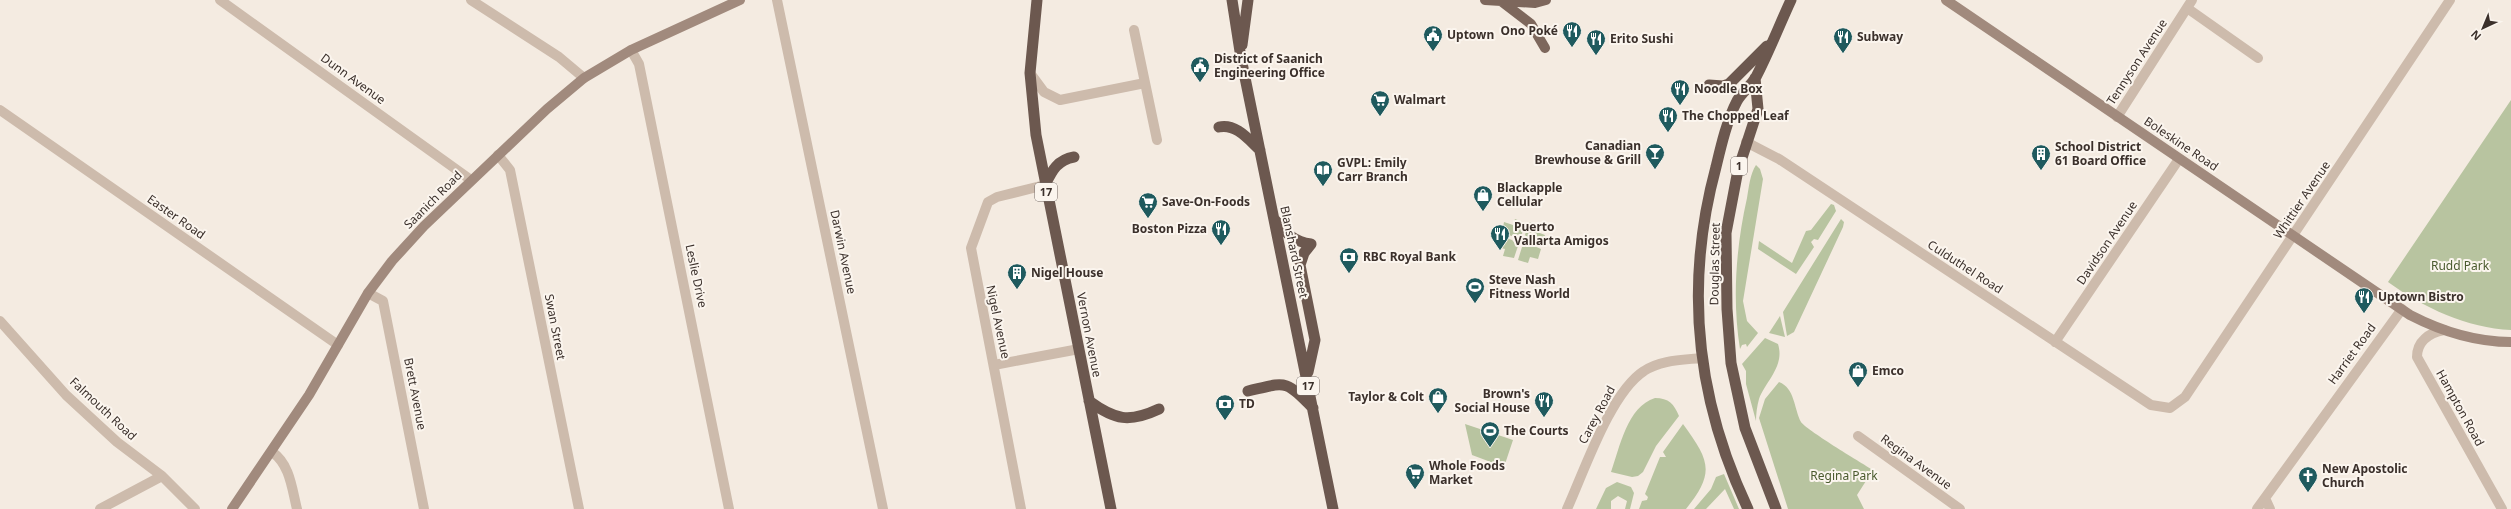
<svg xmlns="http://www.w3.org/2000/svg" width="2511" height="509" font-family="'Noto Sans',sans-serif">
<rect width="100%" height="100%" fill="#f4ebe1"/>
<path fill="#b8c4a0" d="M 2511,100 L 2511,330 C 2467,328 2424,308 2388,282 Z
M 1756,165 L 1760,169 L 1763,179 L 1743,301 L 1747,321 L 1758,333 L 1747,347 L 1746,344 L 1742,345 L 1740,349 C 1732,299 1736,247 1747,198 C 1749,187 1750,174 1756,165 Z
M 1831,204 L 1834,205 L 1836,211 L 1818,240 L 1814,239 L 1811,242 L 1814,247 L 1796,274 L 1758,249 L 1759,241 L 1792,263 L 1806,231 L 1811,230 Z
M 1515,219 L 1525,223 L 1522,234 L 1512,236 L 1502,233 L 1504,222 L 1513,225 Z
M 1841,219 L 1844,222 L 1843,227 L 1794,332 L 1787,336 L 1783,312 Z
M 1529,222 L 1539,225 L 1537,232 L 1545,235 L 1542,245 L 1532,242 L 1525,235 Z
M 1501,236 L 1512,240 L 1518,246 L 1514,258 L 1503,256 L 1505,249 L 1497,247 Z
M 1532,245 L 1541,249 L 1538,259 L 1530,257 L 1528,263 L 1518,260 L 1522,247 Z
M 1780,316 L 1785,337 L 1769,333 Z
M 1765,338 L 1778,344 C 1785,366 1766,381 1759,399 C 1757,406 1756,414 1756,421 L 1746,384 L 1746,371 L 1742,364 Z
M 1779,382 C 1795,388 1794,409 1801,422 C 1805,429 1860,462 1873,470 L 1857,495 L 1864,509 L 1788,509 L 1759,418 L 1765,399 Z
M 1655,398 C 1669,398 1674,404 1679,416 L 1656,446 L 1643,472 L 1638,476 L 1632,477 L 1611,472 C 1620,447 1627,407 1655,398 Z
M 1465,424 L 1513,440 L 1504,467 L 1472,455 Z
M 1683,424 C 1709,460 1716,472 1686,509 L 1639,509 L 1642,501 L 1647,500 L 1648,497 L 1645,494 L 1660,457 L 1666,457 L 1663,452 Z
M 1724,474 L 1739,509 L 1734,509 L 1725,489 L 1706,509 L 1694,509 L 1711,489 L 1716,477 Z
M 1617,482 L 1631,487 L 1634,493 L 1630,509 L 1625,509 L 1627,501 L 1618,496 L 1611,501 L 1611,509 L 1596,509 L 1606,488 Z"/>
<path fill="#7fb0b2" d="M 1521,236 L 1529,240 L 1530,244 L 1525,246 L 1514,242 L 1514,238 Z"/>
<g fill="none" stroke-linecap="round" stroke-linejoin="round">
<path stroke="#cdbbac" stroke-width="10" d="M 220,0 L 471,180
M 471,0 L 559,57 L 584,78
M 777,0 L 883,509
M 2187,8 L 2258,58
M 1134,30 L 1157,140
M 631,50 L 639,64 L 729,509
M 1030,73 L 1044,92 L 1060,100 L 1145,83
M 0,110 L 338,345
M 2117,117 L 2192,0
M 1746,142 L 1779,159 L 2151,405 L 2170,408 L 2185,397 L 2450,0
M 498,155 L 510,170 L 579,509
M 368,293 L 383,301 L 424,509
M 0,321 L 66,395 L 117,442 L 162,476 L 195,509
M 2444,330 C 2429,333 2417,341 2417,357 L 2502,509
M 2055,342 L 2179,159
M 994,365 L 1079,349
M 1858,436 L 1960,509
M 272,452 C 290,464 292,489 297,509
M 2265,498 L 2270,509
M 100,509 L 162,476
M 1021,509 L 971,248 L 988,202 L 997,197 L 1045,185
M 2257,509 L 2402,309"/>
<path stroke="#cdbbac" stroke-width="10" d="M 1567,509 C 1584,472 1610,393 1644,371 C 1660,360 1682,360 1701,358"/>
<path stroke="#a18a7d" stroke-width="10" d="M 1946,0 L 2410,315 C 2441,331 2476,342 2511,342
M 232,509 L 309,395 L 368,293 L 392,261 L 424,226 L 547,109 L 584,78 L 631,50 L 740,0"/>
<path stroke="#7d675c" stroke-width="10" d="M 1485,0 L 1535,3 L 1546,0
M 1501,1 L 1531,24 L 1545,48"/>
<path stroke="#6c584f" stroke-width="11" d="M 1037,0 L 1030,73 L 1036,135 L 1111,509
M 1232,0 L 1241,58 L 1333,509
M 1242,45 L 1248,0
M 1755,78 L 1758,109 L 1738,170 L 1726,233 L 1727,309 L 1731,363 L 1745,428 L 1776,509
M 1709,85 L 1723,86 L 1729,84 L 1767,46
M 1219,127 C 1236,123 1249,140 1260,150
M 1045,185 C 1052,171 1057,160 1074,157
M 1275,220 C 1286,233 1294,242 1311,244 L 1304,253 L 1300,265 L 1315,340 L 1308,372
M 1248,391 C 1287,382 1284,379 1313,408
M 1089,401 C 1115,420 1129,423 1159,409
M 1748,509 C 1696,399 1684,285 1716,167 C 1721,146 1727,120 1737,101 C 1742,92 1751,86 1756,77 C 1769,52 1779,26 1791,0"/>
</g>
<defs>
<g id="restaurant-pin" transform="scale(1)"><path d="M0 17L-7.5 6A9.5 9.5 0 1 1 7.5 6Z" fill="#1f5a5e" stroke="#fbf5ee"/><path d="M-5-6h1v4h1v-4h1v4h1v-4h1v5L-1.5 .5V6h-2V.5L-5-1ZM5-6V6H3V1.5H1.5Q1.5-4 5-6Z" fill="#fff"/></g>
<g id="civic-pin" transform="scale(1)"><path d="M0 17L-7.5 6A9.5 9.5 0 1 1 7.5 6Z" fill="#1f5a5e" stroke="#fbf5ee"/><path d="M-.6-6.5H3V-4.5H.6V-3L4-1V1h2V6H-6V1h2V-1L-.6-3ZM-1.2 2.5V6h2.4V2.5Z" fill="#fff"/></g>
<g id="supermarket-pin" transform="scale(1)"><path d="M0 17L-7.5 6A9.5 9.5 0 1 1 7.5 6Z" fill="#1f5a5e" stroke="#fbf5ee"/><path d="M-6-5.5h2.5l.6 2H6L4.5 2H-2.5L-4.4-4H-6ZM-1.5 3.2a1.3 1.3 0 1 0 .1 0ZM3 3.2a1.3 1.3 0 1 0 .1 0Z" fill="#fff"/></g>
<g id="bar-pin" transform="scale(1)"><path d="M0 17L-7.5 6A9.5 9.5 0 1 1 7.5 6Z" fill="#1f5a5e" stroke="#fbf5ee"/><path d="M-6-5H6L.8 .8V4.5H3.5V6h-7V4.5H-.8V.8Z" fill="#fff"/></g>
<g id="building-pin" transform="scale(1)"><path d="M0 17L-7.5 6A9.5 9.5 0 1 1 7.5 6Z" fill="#1f5a5e" stroke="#fbf5ee"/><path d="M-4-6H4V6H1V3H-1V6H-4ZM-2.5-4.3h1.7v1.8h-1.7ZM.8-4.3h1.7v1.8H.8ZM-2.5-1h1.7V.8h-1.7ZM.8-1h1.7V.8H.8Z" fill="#fff"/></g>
<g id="library-pin" transform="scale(1)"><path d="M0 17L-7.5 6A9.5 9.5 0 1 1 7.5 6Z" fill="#1f5a5e" stroke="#fbf5ee"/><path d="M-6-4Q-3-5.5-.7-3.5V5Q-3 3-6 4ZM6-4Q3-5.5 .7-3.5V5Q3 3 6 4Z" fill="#fff"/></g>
<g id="shop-pin" transform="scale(1)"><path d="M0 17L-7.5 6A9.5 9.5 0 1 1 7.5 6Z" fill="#1f5a5e" stroke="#fbf5ee"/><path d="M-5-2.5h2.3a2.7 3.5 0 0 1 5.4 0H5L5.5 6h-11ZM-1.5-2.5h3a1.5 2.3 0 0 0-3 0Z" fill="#fff"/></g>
<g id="bank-pin" transform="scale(1)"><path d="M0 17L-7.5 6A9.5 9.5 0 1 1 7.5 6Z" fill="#1f5a5e" stroke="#fbf5ee"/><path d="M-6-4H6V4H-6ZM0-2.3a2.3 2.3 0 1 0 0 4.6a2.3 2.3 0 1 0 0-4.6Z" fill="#fff"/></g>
<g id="stadium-pin" transform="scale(1)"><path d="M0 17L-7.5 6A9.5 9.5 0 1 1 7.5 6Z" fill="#1f5a5e" stroke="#fbf5ee"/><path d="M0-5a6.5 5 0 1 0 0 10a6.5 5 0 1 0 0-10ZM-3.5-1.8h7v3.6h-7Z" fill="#fff"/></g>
<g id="church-pin" transform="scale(1)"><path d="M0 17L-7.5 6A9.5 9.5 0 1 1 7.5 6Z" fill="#1f5a5e" stroke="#fbf5ee"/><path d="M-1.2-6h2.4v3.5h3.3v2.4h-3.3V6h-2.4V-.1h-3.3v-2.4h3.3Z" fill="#fff"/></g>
</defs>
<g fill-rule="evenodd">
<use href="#restaurant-pin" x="1572" y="31"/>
<use href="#civic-pin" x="1433" y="35"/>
<use href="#restaurant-pin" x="1843" y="37"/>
<use href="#restaurant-pin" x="1596" y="39"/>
<use href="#civic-pin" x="1200" y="66"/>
<use href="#restaurant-pin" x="1680" y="89"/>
<use href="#supermarket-pin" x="1380" y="100"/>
<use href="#restaurant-pin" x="1668" y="116"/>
<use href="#bar-pin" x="1655" y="153"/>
<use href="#building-pin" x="2041" y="154"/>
<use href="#library-pin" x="1323" y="170"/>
<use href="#shop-pin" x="1483" y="195"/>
<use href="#supermarket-pin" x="1148" y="202"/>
<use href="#restaurant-pin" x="1221" y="229"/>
<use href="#restaurant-pin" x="1500" y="234"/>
<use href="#bank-pin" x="1349" y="257"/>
<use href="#building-pin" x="1017" y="273"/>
<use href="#stadium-pin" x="1475" y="287"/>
<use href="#restaurant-pin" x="2364" y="297"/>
<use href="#shop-pin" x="1858" y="371"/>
<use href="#shop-pin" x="1438" y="397"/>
<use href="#restaurant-pin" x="1544" y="401"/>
<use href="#bank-pin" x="1225" y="404"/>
<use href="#stadium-pin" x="1490" y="431"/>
<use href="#supermarket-pin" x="1415" y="473"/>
<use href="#church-pin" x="2308" y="476"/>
</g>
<g text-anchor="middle" stroke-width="4" stroke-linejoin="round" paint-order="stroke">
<g fill="#fbf5ee" stroke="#756b66" stroke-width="1">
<rect x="1731" y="157" width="16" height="18" rx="3"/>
<rect x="1035" y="183" width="22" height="18" rx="3"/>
<rect x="1297" y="377" width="22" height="18" rx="3"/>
</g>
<g font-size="11" font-weight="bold" fill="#3b302b">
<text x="1739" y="170">1</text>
<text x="1046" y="196">17</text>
<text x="1308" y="390">17</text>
</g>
<g font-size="12" font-weight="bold" fill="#3b302b" stroke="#fbf5ee" text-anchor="start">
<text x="1558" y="35" text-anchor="end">Ono Poké</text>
<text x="1447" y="39">Uptown</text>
<text x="1857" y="41">Subway</text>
<text x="1610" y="43">Erito Sushi</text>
<text x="1214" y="63">District of Saanich<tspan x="1214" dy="14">Engineering Office</tspan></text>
<text x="1694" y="93">Noodle Box</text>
<text x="1394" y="104">Walmart</text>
<text x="1682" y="120">The Chopped Leaf</text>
<text x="1641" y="150" text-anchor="end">Canadian<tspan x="1641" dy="14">Brewhouse &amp; Grill</tspan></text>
<text x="2055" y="151">School District<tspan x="2055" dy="14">61 Board Office</tspan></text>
<text x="1337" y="167">GVPL: Emily<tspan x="1337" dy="14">Carr Branch</tspan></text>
<text x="1497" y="192">Blackapple<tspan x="1497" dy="14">Cellular</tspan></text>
<text x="1162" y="206">Save-On-Foods</text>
<text x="1514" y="231">Puerto<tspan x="1514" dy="14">Vallarta Amigos</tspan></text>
<text x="1207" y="233" text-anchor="end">Boston Pizza</text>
<text x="1363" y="261">RBC Royal Bank</text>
<text x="1031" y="277">Nigel House</text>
<text x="1489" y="284">Steve Nash<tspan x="1489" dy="14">Fitness World</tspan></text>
<text x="2378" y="301">Uptown Bistro</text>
<text x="1872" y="375">Emco</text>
<text x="1530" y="398" text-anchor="end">Brown's<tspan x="1530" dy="14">Social House</tspan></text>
<text x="1424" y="401" text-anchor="end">Taylor &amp; Colt</text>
<text x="1239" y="408">TD</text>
<text x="1504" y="435">The Courts</text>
<text x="1429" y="470">Whole Foods<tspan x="1429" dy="14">Market</tspan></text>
<text x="2322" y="473">New Apostolic<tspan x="2322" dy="14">Church</tspan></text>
</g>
<g font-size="12" fill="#3b302b" stroke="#fbf5ee">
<text transform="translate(2137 62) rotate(-57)" y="4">Tennyson Avenue</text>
<text transform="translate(353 79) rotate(36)" y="4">Dunn Avenue</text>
<text transform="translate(2181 144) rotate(34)" y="4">Boleskine Road</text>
<text transform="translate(433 200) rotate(-45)" y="4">Saanich Road</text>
<text transform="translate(2302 200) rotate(-56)" y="4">Whittier Avenue</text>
<text transform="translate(176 217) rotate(35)" y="4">Easter Road</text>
<text transform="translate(2107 243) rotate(-56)" y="4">Davidson Avenue</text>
<text transform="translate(843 252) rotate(78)" y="4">Darwin Avenue</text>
<text transform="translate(1294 252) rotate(78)" y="4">Blanshard Street</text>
<text transform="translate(1715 264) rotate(-89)" y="4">Douglas Street</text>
<text transform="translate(1965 267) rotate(33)" y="4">Culduthel Road</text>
<text transform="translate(696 276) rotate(78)" y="4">Leslie Drive</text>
<text transform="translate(998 322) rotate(78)" y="4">Nigel Avenue</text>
<text transform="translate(555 327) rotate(79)" y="4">Swan Street</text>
<text transform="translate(1089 335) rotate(79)" y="4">Vernon Avenue</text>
<text transform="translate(2352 354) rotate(-54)" y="4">Harriet Road</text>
<text transform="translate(415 394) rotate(79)" y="4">Brett Avenue</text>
<text transform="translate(2460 408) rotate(61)" y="4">Hampton Road</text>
<text transform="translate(103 409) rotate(43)" y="4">Falmouth Road</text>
<text transform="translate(1597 415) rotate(-62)" y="4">Carey Road</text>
<text transform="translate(1916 462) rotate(36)" y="4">Regina Avenue</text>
</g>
<g font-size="12" fill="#4a5a2e" stroke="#fbf5ee">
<text x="2460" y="270">Rudd Park</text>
<text x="1844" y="480">Regina Park</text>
</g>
</g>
<g transform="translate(2483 28) rotate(224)" stroke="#fbf5ee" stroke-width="3" paint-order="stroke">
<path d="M0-3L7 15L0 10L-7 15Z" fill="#3b302b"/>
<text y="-6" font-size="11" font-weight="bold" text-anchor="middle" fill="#3b302b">N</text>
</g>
</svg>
